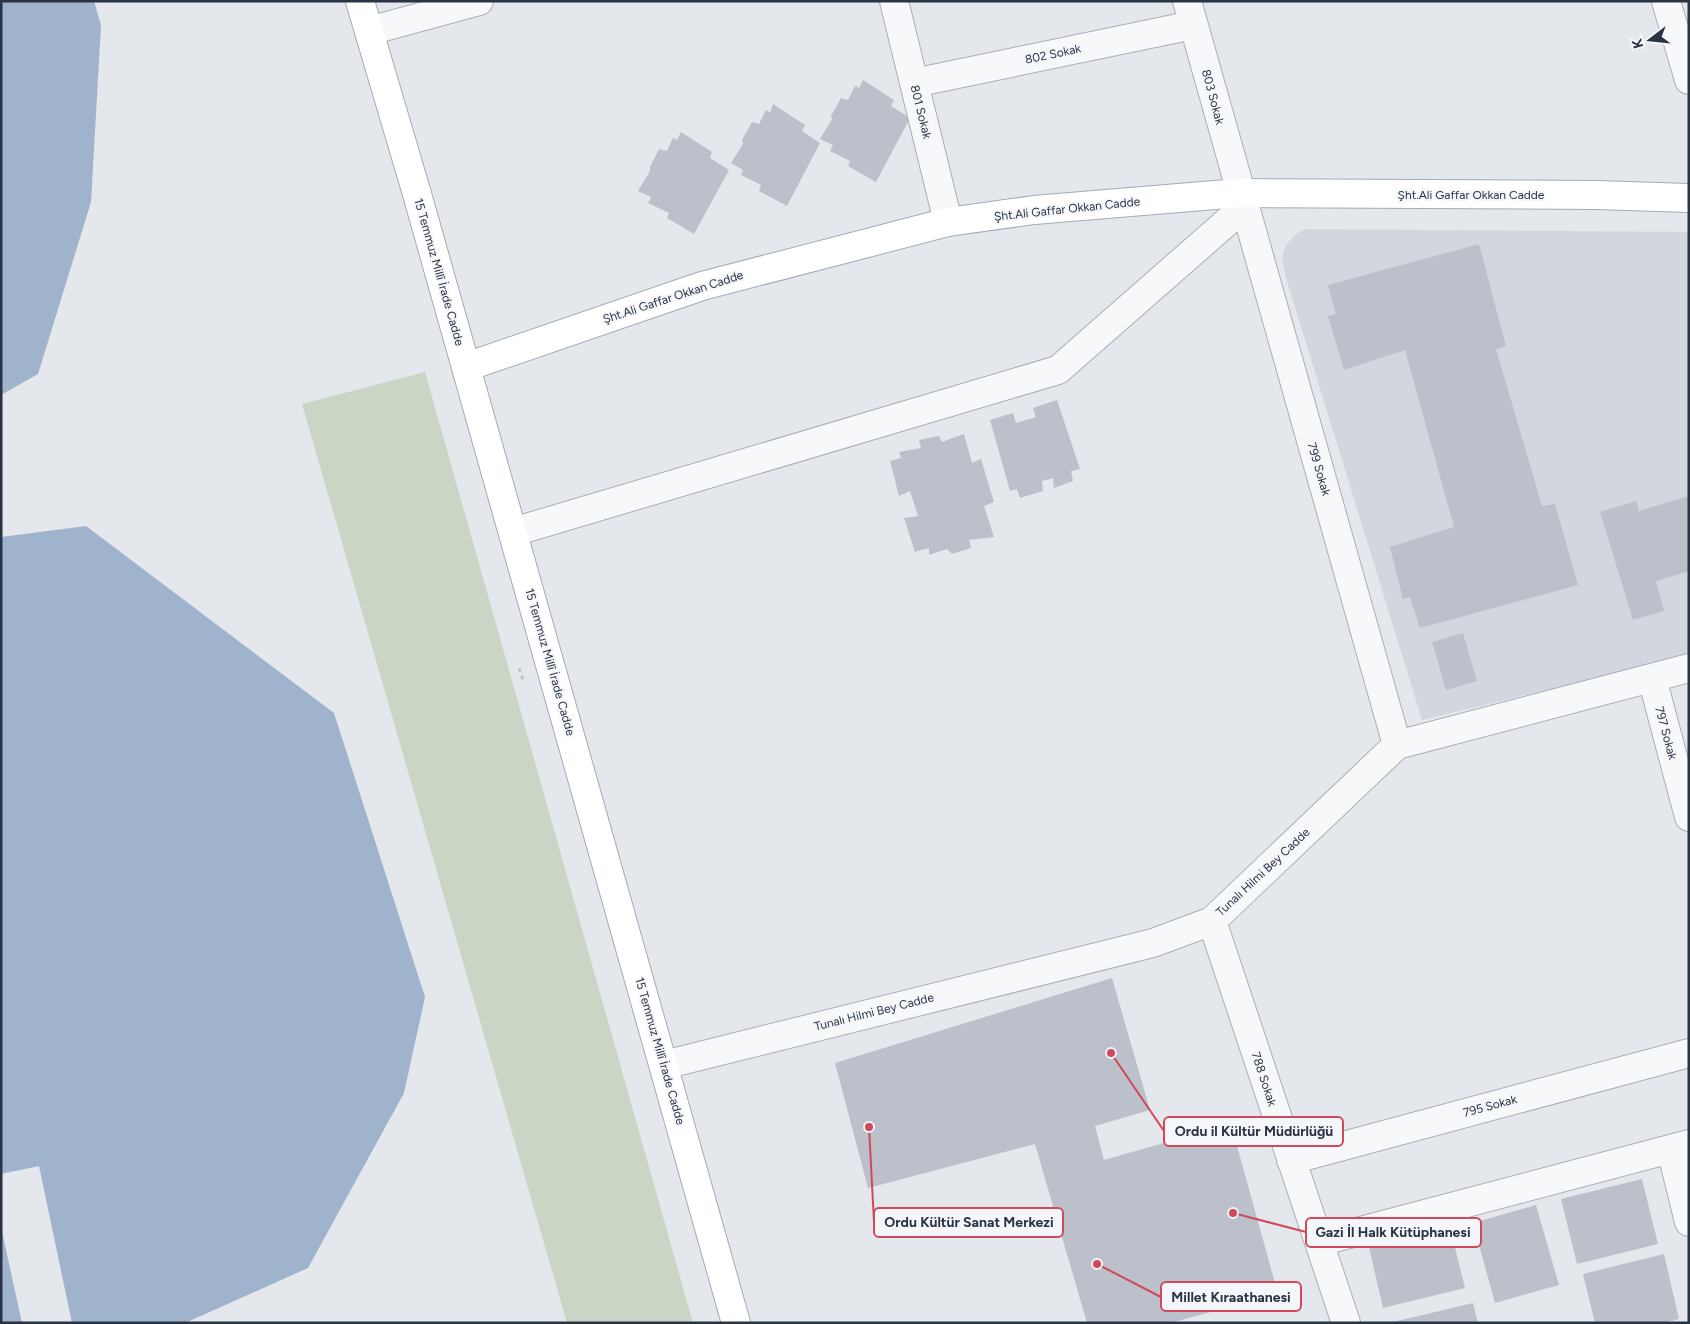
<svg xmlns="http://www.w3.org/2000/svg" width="1690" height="1324" font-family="Figtree,sans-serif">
<rect width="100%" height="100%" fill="#e4e7ec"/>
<path fill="#d2d6de" d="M 1304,229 L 1689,232 L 1689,656 L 1422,720 L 1286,278 L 1282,257 L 1286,245 L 1295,235 Z"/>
<path fill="#c9d6c5" d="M 425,372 L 693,1323 L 567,1323 L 302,404 Z"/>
<path fill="#9fb4cc" d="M 1,1 L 94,1 L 101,25 L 91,202 L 38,374 L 1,395 Z
M 86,526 L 334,713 L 425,997 L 404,1093 L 308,1268 L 185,1323 L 1,1323 L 1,537 Z"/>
<path fill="#e4e7ec" d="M 39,1166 L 72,1323 L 22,1323 L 1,1227 L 1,1174 Z"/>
<path fill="#bbc0ca" d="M 863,80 L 894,100 L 891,106 L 910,118 L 876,182 L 848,166 L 850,161 L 830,151 L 833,145 L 820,139 L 832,119 L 831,116 L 841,98 L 848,100 L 855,86 L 859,88 Z
M 773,104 L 805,125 L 802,131 L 820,143 L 787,206 L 759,191 L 761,185 L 741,175 L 743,170 L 731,163 L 743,144 L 742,140 L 752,122 L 759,124 L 766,110 L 770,113 Z
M 681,132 L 712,152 L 710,158 L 729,170 L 694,234 L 667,218 L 669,213 L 648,203 L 651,197 L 638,191 L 650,171 L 650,167 L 659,149 L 667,151 L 673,138 L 677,140 Z
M 1479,244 L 1506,346 L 1496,349 L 1542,506 L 1555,504 L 1578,585 L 1420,628 L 1410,597 L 1403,599 L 1390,547 L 1454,527 L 1405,350 L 1344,370 L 1328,316 L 1336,314 L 1328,285 Z
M 1057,400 L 1080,469 L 1071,471 L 1073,481 L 1054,488 L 1053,478 L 1042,481 L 1043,491 L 1020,498 L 1017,489 L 1010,491 L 990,420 L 1013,413 L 1016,423 L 1036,417 L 1033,408 Z
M 964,434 L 972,463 L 981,459 L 994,502 L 984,506 L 994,537 L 969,540 L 971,548 L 952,554 L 947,549 L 929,555 L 929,548 L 915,552 L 904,518 L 918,516 L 910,491 L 899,496 L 890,461 L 901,458 L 899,452 L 921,448 L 919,440 L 939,436 L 942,442 Z
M 1689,496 L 1689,571 L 1656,581 L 1664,611 L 1633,620 L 1600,512 L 1636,501 L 1639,511 Z
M 1463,633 L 1477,681 L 1446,690 L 1432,642 Z
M 1112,978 L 1150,1110 L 1095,1126 L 1104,1160 L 1231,1124 L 1278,1294 L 1170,1323 L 1087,1323 L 1035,1144 L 868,1188 L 835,1063 Z
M 1642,1179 L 1658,1244 L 1577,1264 L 1561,1199 Z
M 1536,1205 L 1559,1285 L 1495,1303 L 1473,1223 Z
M 1449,1223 L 1465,1288 L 1383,1308 L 1368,1243 Z
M 1664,1254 L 1679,1319 L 1663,1323 L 1595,1323 L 1583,1274 Z
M 1473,1303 L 1478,1323 L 1394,1323 L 1393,1322 Z"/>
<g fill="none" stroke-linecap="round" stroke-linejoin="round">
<g stroke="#a9aeb7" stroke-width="30">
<path id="minor" d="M 894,1 L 948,222
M 1187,1 L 1397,745
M 1666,1 L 1689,80
M 369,31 L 479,1
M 914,83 L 1193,25
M 513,532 L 1058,370 L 1244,207
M 1652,678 L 1689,817
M 1212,921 L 1346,1323
M 664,1065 L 1153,943 L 1212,921 L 1397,745 L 1689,668
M 1671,1149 L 1689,1222
M 1291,1160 L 1689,1053
M 1319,1242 L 1689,1144"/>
</g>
<g stroke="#a3abb8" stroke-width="30">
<path id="major" d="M 360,1 L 417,194 L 736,1323
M 466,367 L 702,286 L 948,222 L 1034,210 L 1239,193 L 1596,195 L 1689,198"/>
</g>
<path stroke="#c2c5cb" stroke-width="3" stroke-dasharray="4 4" stroke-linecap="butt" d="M 519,668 L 524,683"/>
<use href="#minor" stroke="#f7f8fa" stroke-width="28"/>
<use href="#major" stroke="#fff" stroke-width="28"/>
</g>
<g text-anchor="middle" stroke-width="4" stroke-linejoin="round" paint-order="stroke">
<g font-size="12" fill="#2b3445" stroke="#f4f6f9">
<text transform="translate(1053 54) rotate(-12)" y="4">802 Sokak</text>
<text transform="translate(1213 97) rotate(75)" y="4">803 Sokak</text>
<text transform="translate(921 112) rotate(76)" y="4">801 Sokak</text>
<text x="1471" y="199">Şht.Ali Gaffar Okkan Cadde</text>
<text transform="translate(1067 209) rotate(-6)" y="4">Şht.Ali Gaffar Okkan Cadde</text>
<text transform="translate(439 272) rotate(74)" y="4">15 Temmuz Millî İrade Cadde</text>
<text transform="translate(673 297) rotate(-18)" y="4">Şht.Ali Gaffar Okkan Cadde</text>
<text transform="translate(1319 469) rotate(74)" y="4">799 Sokak</text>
<text transform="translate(550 662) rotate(74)" y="4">15 Temmuz Millî İrade Cadde</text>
<text transform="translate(1666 733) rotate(75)" y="4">797 Sokak</text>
<text transform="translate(1263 872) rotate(-43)" y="4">Tunalı Hilmi Bey Cadde</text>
<text transform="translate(874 1012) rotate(-14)" y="4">Tunalı Hilmi Bey Cadde</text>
<text transform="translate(660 1051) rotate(74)" y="4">15 Temmuz Millî İrade Cadde</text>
<text transform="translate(1264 1079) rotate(72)" y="4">788 Sokak</text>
<text transform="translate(1490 1106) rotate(-15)" y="4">795 Sokak</text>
</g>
</g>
<path fill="none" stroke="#d1495b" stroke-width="2" d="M1111 1053L1164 1131M869 1127L874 1222M1233 1213L1306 1232M1097 1264L1161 1297"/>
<g fill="#d1495b" stroke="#f4f6f9" stroke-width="2">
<circle cx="1111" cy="1053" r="5"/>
<circle cx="869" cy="1127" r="5"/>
<circle cx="1233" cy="1213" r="5"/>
<circle cx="1097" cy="1264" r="5"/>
</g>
<g fill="#f4f6f9" stroke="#d1495b" stroke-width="2">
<rect x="1164" y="1117" width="179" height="29" rx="5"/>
<rect x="874" y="1208" width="189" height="29" rx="5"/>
<rect x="1306" y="1218" width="175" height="29" rx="5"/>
<rect x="1161" y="1282" width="140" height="29" rx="5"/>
</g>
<g font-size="14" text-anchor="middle" font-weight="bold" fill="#2b3445">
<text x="1254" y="1136">Ordu il Kültür Müdürlüğü</text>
<text x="969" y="1227">Ordu Kültür Sanat Merkezi</text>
<text x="1393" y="1237">Gazi İl Halk Kütüphanesi</text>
<text x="1231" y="1302">Millet Kıraathanesi</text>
</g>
<rect width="1690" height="1324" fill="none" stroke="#2b3445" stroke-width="5"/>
<g transform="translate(1650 40) rotate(254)" stroke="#f4f6f9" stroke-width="4" paint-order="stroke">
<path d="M0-4L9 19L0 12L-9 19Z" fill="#2b3445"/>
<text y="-8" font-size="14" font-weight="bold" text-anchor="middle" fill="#2b3445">K</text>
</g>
</svg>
